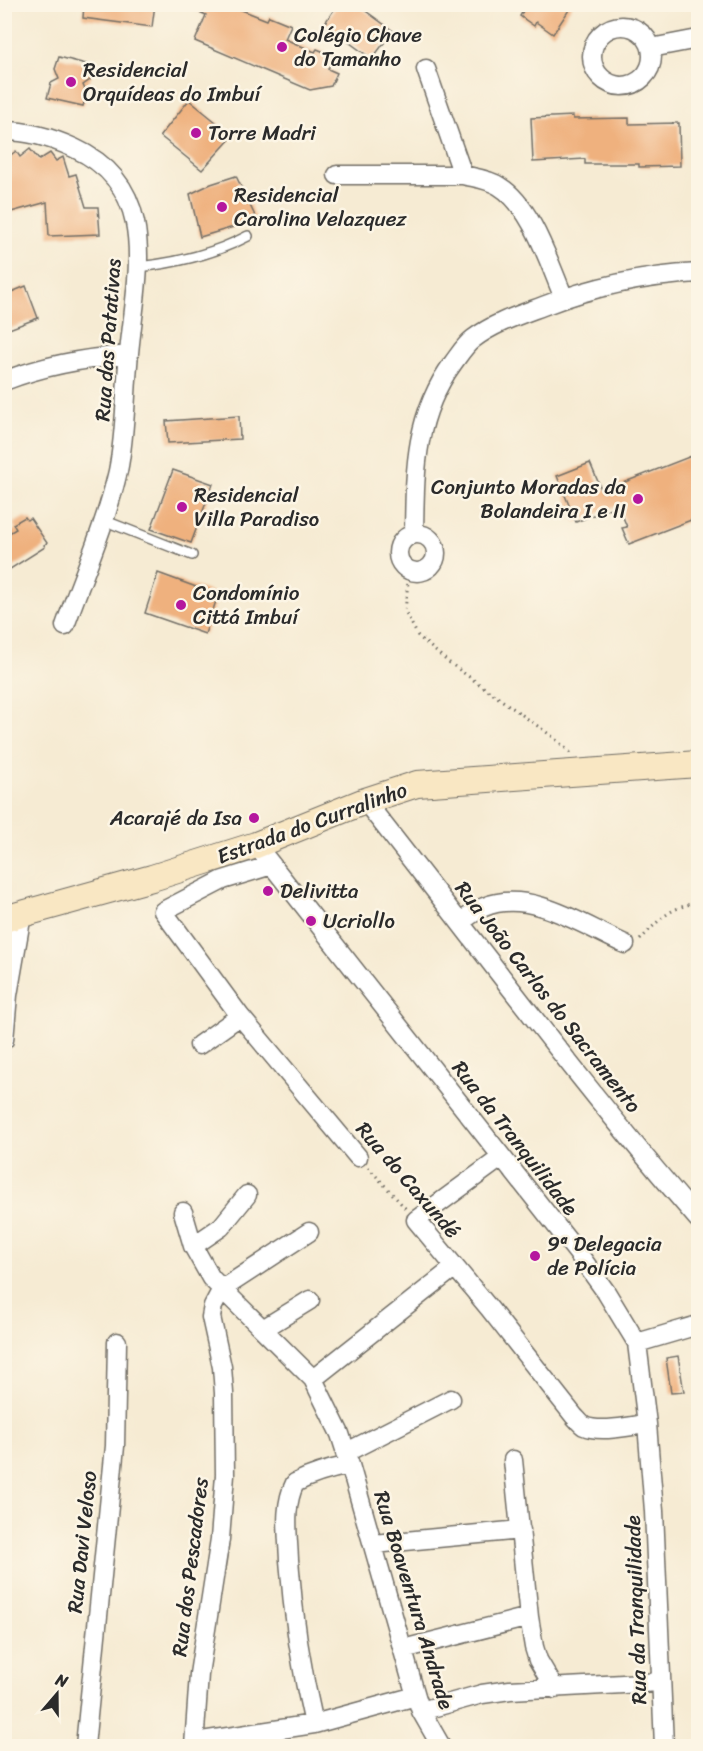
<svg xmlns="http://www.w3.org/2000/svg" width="703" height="1751" font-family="Sriracha,sans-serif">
<rect width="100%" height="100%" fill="#fcf5e5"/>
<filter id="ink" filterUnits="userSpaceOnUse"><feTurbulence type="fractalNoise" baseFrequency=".0167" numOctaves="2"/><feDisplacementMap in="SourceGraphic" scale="12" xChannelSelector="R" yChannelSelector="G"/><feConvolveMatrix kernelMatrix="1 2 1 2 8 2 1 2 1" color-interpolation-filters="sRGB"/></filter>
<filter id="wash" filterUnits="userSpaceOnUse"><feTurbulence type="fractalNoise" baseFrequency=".008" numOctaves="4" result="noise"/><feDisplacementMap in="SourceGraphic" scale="24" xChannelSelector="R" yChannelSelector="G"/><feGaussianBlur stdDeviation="1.35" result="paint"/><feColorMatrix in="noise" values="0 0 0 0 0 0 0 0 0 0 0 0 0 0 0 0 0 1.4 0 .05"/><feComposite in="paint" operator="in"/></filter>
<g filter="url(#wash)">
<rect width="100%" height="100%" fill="#f6ebd3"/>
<g id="blocks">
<path fill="#efb17e" d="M 84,4 L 155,4 L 152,27 L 83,18 Z
M 182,4 L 240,4 L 239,9 L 267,20 L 269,16 L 291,25 L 285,39 L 315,52 L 317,49 L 334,56 L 328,69 L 337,73 L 331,86 L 310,90 L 195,41 L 206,15 Z
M 338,4 L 356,4 L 393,31 L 372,59 L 324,24 Z
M 527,4 L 573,4 L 553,34 L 536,22 L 534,26 L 520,16 Z
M 59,57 L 94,66 L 90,80 L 83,85 L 87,94 L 83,106 L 47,98 L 51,83 L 59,79 L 55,69 Z
M 189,100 L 233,136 L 202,170 L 160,136 Z
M 573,116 L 573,119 L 629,118 L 629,124 L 679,123 L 680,166 L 639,167 L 639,164 L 585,164 L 585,159 L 533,162 L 531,118 Z
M 30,149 L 39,160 L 50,153 L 56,161 L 63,157 L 69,176 L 76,174 L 86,207 L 98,207 L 100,234 L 49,236 L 47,202 L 4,214 L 4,160 L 16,151 L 20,157 Z
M 236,176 L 257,220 L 200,237 L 190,194 L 211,184 Z
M 26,286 L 38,318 L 4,331 L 4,295 Z
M 239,416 L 240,439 L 168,443 L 166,421 Z
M 699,453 L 699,478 L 694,480 L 699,490 L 699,517 L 629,544 L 622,528 L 627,527 L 618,505 L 576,522 L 557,476 L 590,463 L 602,491 Z
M 173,470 L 213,484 L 191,543 L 151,529 Z
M 25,517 L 27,520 L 30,518 L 47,543 L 44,545 L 45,547 L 4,573 L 4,536 L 16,529 L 13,524 Z
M 158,573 L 218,595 L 205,634 L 145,613 Z
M 678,1356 L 684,1392 L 671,1393 L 666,1358 Z"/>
</g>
</g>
<g filter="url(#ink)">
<use href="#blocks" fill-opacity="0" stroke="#726e66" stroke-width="1.5"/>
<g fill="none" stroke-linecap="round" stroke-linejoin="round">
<g stroke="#726e66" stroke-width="12">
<path id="lane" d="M 138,267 C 176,263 214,254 248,236
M 103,520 L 192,555"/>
</g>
<g stroke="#726e66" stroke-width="21">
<path id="street" d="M592 56a30 30 0 1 1 60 0a30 30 0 1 1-60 0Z
M 651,48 L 698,39
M 426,69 L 463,175
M 4,131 C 29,131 52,138 74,148 C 162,188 136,277 129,353 C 125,393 126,432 118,471 C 106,524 83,575 65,626
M 337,175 L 463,175 C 475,178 488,179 499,186 C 532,206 549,263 564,298
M 4,381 C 45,365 85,358 128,355
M398 553a19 19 0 1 1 38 0a19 19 0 1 1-38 0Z
M 414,534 C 415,471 414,417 453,363 C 459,355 465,345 473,339 C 494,323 519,315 543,306 C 594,286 644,276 698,273
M 365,801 C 476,941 581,1085 698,1219
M 256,845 L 580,1256 L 606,1292 L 637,1343 L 647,1424 L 654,1511 L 664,1746
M 272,865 L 223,880 L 163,911 L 240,1016 L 358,1157
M 461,922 C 468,917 476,910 484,907 C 530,888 584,926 625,944
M 4,1040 L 8,995 L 22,914
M 199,1045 L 240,1016
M 502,1157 L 416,1220 L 489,1308 L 574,1416 C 577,1419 581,1424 584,1426 C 600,1433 630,1426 647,1424
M 183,1212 L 193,1246 L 211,1278 L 313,1379 L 340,1434 L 350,1465 L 416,1696 L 421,1711 L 441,1746
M 193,1246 L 221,1227 L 247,1195
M 263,1329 L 310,1300
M 637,1343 L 698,1325
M 313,1379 L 455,1267
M 345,1453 L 451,1399
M 513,1460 L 529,1617 L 534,1647 L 538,1660 L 555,1689
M 374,1544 L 521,1530
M 403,1649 L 529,1617
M 421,1711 L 482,1694 L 510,1690 L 661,1682
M 314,1724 C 301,1669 293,1616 289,1560 C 288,1534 283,1507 295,1483 C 312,1474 330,1469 350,1465
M 195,1742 L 314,1724 L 416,1696
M 85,1746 L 115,1446 L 117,1342
M 194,1746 L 199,1674 L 220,1539 L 225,1475 L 224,1393 L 222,1367 L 211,1317 L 213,1306 L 222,1289 L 309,1232"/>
</g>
<g stroke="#726e66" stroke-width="28">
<path id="secondary" d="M 4,919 L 152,878 L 256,845 L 365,801 L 417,784 L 698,764"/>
</g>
<path stroke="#726e66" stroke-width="3" stroke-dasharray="1.5 4.5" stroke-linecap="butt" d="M 409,572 L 405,611 L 418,636 L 447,661 L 553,737 L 572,754
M 640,940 C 662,917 666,910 698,902
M 368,1167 L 406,1209"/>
<use href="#lane" stroke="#fff" stroke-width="9"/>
<use href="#street" stroke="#fff" stroke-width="18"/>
<use href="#secondary" stroke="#f9e7c3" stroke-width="26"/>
</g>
</g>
<g fill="#b5179e" stroke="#fcf5e5" stroke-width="2">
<circle cx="282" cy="47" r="6"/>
<circle cx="71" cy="82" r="6"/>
<circle cx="196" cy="133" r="6"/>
<circle cx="222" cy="207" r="6"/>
<circle cx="638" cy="499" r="6"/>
<circle cx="182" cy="507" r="6"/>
<circle cx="181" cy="605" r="6"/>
<circle cx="254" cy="818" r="6"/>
<circle cx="268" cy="891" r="6"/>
<circle cx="311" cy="921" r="6"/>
<circle cx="535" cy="1256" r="6"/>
</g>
<g text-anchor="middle" stroke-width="5" stroke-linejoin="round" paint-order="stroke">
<g font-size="21" fill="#2b2b2b" stroke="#fcf5e5" text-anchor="start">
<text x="294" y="42">Colégio Chave<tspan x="294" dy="24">do Tamanho</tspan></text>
<text x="83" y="77">Residencial<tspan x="83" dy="24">Orquídeas do Imbuí</tspan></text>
<text x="208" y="140">Torre Madri</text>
<text x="234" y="202">Residencial<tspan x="234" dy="24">Carolina Velazquez</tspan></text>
<text x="626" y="494" text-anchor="end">Conjunto Moradas da<tspan x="626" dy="24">Bolandeira I e II</tspan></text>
<text x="194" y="502">Residencial<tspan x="194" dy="24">Villa Paradiso</tspan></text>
<text x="193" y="600">Condomínio<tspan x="193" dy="24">Cittá Imbuí</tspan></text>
<text x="242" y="825" text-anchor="end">Acarajé da Isa</text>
<text x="280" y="898">Delivitta</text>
<text x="323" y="928">Ucriollo</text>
<text x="547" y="1251">9ª Delegacia<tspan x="547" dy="24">de Polícia</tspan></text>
</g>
<g font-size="21" fill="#2b2b2b" stroke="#fcf5e5">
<text transform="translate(108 340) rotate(-86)" y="7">Rua das Patativas</text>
<text transform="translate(312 823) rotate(-20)" y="7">Estrada do Curralinho</text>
<text transform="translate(548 997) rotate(52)" y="7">Rua João Carlos do Sacramento</text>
<text transform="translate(515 1138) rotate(52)" y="7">Rua da Tranquilidade</text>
<text transform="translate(408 1180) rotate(49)" y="7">Rua do Caxundé</text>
<text transform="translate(82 1542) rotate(-84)" y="7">Rua Davi Veloso</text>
<text transform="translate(190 1567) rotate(-83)" y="7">Rua dos Pescadores</text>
<text transform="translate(414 1600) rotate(73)" y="7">Rua Boaventura Andrade</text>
<text transform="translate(636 1610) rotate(-92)" y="7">Rua da Tranquilidade</text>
</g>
</g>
<rect width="703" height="1751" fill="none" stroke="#fcf5e5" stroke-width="24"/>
<g transform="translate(57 1694) rotate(20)" stroke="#fcf5e5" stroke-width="4.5" paint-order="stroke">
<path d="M0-4.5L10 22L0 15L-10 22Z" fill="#2b2b2b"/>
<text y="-9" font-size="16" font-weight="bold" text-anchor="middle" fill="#2b2b2b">N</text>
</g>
</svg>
